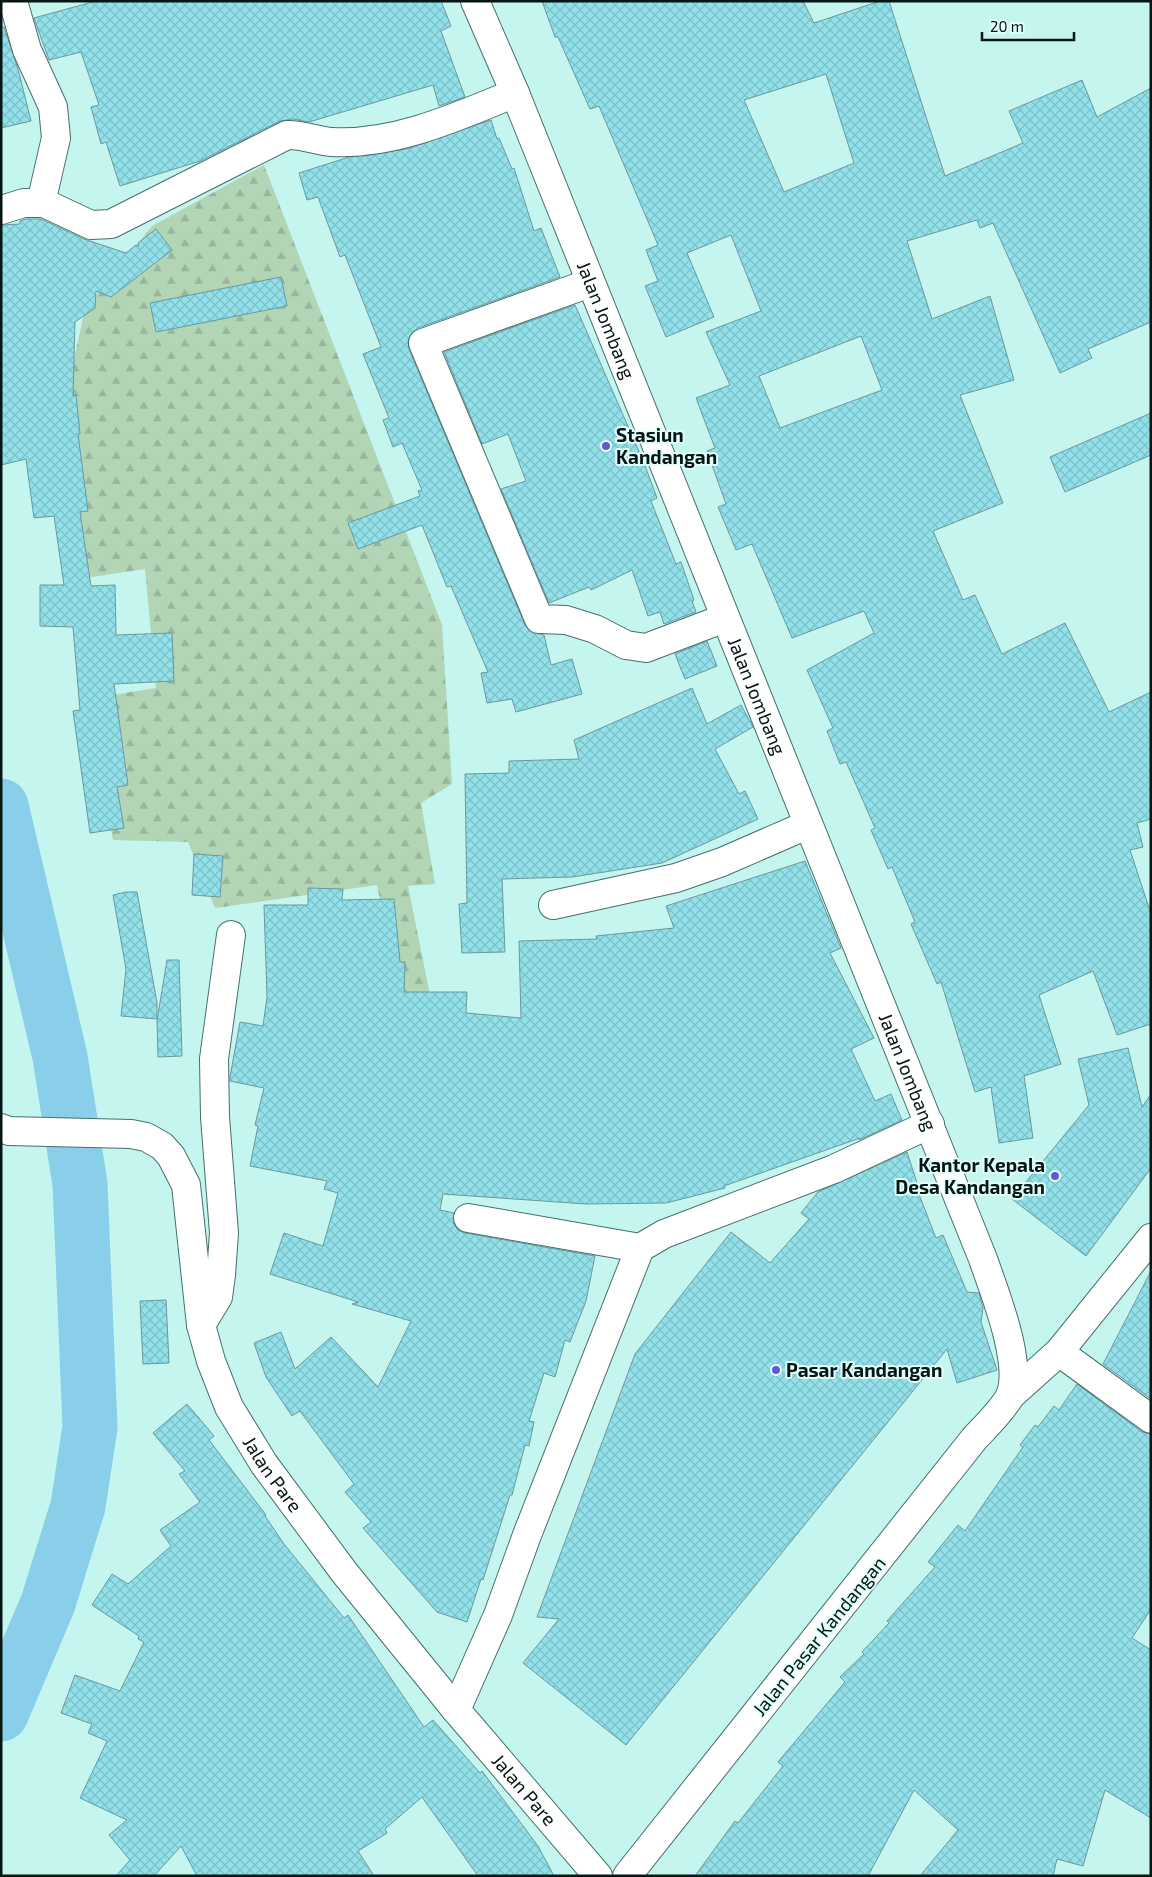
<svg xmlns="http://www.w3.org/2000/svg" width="1152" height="1877" font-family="'Exo 2',sans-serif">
<defs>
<pattern id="forest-firs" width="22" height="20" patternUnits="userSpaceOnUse" patternTransform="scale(1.25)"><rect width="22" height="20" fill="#b1d5b5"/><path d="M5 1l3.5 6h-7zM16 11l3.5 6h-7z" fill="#97b69b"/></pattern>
<pattern id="building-cross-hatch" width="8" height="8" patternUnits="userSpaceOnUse" patternTransform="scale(1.25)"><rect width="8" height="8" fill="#92e1ea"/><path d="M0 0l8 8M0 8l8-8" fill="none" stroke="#7cc0c8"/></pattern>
</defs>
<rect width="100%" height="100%" fill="#c5f5ef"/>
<path fill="url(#forest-firs)" d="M 264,165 L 442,625 L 452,784 L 421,803 L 435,884 L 408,886 L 430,995 L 400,1000 L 377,885 L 215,908 L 188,842 L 113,840 L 87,699 L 156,688 L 145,569 L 72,580 L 58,432 L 85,309 L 152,226 Z"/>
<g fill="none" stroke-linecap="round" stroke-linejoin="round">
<path stroke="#8acfe9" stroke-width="55" d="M 1,806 L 60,1057 L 80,1184 L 90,1427 L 78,1506 L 48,1603 L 1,1714"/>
</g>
<path fill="url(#building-cross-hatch)" stroke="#6a989d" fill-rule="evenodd" d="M 96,1 L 441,1 L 451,26 L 441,31 L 465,97 L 439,106 L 433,85 L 309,122 L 293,119 L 280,121 L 200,161 L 120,186 L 106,142 L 101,144 L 91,107 L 99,105 L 81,52 L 49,60 L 34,18 Z
M 542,1 L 803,1 L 814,23 L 880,1 L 889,1 L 945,176 L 1023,143 L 1009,111 L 1082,80 L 1097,117 L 1151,88 L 1151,322 L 1088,349 L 1092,358 L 1060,373 L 993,223 L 980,228 L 977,220 L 907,241 L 932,319 L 990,296 L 1014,380 L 960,395 L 1003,503 L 933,531 L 963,600 L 975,595 L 1002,654 L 1065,623 L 1109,712 L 1151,692 L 1151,819 L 1137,823 L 1143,847 L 1130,850 L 1151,914 L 1151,1024 L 1117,1035 L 1093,971 L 1039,995 L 1061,1064 L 1024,1076 L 1033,1138 L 999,1143 L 991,1087 L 975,1092 L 941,982 L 937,984 L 911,924 L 915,922 L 892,867 L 888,869 L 871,830 L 875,828 L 846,762 L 840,764 L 827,731 L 833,728 L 807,670 L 874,633 L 864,611 L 792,638 L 752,544 L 736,550 L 718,507 L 726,504 L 707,451 L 715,448 L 696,398 L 730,385 L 706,332 L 761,311 L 731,235 L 687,253 L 714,317 L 666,337 L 645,286 L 658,281 L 646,250 L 658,245 L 599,106 L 590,109 L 558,37 L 555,37 ZM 826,74 L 854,163 L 784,192 L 744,100 ZM 861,336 L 882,390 L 780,428 L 759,376 Z
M 4,27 L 18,69 L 31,121 L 1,128 L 1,28 Z
M 491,120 L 497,139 L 499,138 L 512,169 L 514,168 L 534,231 L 541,228 L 560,277 L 418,328 L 411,334 L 408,341 L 409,349 L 525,625 L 531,632 L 544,635 L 551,665 L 572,659 L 582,694 L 516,712 L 512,699 L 487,703 L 481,673 L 488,672 L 451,586 L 447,587 L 422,525 L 358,549 L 348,523 L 420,496 L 418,491 L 422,490 L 402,443 L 393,447 L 383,420 L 389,418 L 363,354 L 381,347 L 345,255 L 340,257 L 318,197 L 307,200 L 299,173 L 349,157 L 406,149 Z
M 26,219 L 41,219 L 84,239 L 126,253 L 136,245 L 139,246 L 138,243 L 156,229 L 172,250 L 111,297 L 96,291 L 95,308 L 75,322 L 73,396 L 76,395 L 80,434 L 78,434 L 88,511 L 80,512 L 91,586 L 115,585 L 116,635 L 172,633 L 174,681 L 114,684 L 128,785 L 117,787 L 124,828 L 90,833 L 73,711 L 80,710 L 73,627 L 40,626 L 40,585 L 64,585 L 54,516 L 34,518 L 26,459 L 1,465 L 1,225 L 20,224 L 20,221 Z
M 281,277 L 287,306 L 156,332 L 150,303 Z
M 575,305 L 644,463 L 657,498 L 651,501 L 676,564 L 681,562 L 694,600 L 692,601 L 696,612 L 664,624 L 660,612 L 648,616 L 632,570 L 591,590 L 589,587 L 549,603 L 501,489 L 526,481 L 508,434 L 482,444 L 444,352 Z
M 1151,413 L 1151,455 L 1065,492 L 1050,457 Z
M 707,641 L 717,666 L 685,679 L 675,654 Z
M 692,688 L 707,724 L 741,705 L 753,727 L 715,749 L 739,794 L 745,791 L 758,819 L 662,863 L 572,877 L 502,879 L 505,952 L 462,953 L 459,904 L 467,903 L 465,774 L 509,773 L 509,761 L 579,759 L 574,740 Z
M 194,854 L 223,856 L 220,897 L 192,895 Z
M 805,861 L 841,948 L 830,953 L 874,1038 L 851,1049 L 875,1101 L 891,1094 L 902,1120 L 859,1140 L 860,1138 L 724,1186 L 725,1188 L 666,1203 L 586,1204 L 443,1194 L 440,1210 L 454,1213 L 454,1224 L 458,1230 L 465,1233 L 595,1256 L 586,1301 L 570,1342 L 565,1340 L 555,1377 L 544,1373 L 529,1421 L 534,1422 L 529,1446 L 525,1445 L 512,1495 L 510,1495 L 483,1580 L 481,1579 L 467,1622 L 437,1612 L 363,1528 L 371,1522 L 345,1492 L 354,1484 L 300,1411 L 292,1416 L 266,1377 L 254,1343 L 281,1332 L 295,1369 L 331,1337 L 378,1387 L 411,1321 L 352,1304 L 358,1302 L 270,1274 L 284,1233 L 323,1246 L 338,1193 L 324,1189 L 327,1181 L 250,1166 L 258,1126 L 255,1125 L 264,1088 L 230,1081 L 230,1077 L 240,1022 L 263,1026 L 267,997 L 264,905 L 308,905 L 308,888 L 343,889 L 342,900 L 394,899 L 400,962 L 405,962 L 404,992 L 467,992 L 466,1013 L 521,1018 L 519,941 L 597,939 L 596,936 L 674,928 L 666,906 Z
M 126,892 L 137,892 L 157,1003 L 157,1019 L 121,1016 L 126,969 L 113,895 Z
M 167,960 L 179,960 L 182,1056 L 158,1057 L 157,1021 Z
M 1128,1048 L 1142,1107 L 1151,1094 L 1151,1168 L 1086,1256 L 1012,1199 L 1089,1105 L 1078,1059 Z
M 907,1152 L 917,1183 L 915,1184 L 936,1238 L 943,1235 L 967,1292 L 979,1293 L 983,1308 L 981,1322 L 997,1370 L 957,1383 L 947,1349 L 626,1745 L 523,1663 L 559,1619 L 537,1617 L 635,1354 L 731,1232 L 770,1263 L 809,1219 L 801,1213 L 818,1192 Z
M 1151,1271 L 1151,1399 L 1103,1364 Z
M 166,1300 L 169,1363 L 143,1364 L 140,1301 Z
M 1077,1384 L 1142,1432 L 1151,1434 L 1151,1609 L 1132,1638 L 1151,1650 L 1151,1818 L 1105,1790 L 1083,1866 L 1057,1859 L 1053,1876 L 920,1876 L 958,1830 L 914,1790 L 868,1876 L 695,1876 L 735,1821 L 738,1823 L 783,1766 L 778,1762 L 845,1682 L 840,1677 L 864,1654 L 862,1652 L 889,1623 L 887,1621 L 935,1567 L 928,1562 L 958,1525 L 965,1531 L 1023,1447 L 1020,1445 L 1035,1425 L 1038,1427 L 1054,1406 L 1059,1410 Z
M 187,1404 L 214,1436 L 209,1440 L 266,1515 L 265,1516 L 284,1544 L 344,1618 L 348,1615 L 424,1727 L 433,1720 L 480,1773 L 482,1771 L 538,1846 L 554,1876 L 478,1876 L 422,1797 L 385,1829 L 387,1833 L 358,1851 L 374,1876 L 197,1876 L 181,1846 L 154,1876 L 116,1876 L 130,1860 L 109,1835 L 127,1820 L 80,1798 L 107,1741 L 88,1733 L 92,1724 L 61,1713 L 75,1675 L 120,1691 L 144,1642 L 138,1639 L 139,1636 L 92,1605 L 112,1574 L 128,1584 L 171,1546 L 160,1530 L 200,1502 L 179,1474 L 185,1471 L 153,1433 Z"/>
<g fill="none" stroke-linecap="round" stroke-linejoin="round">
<g stroke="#44706b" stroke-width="30">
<g id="street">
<path d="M 13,1 L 27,50 L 53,107 L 56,138 L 41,203"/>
<path d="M 1,210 L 24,203 L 44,203 L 91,225 L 111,224 L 287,135 C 302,134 316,141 332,142 C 395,145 457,117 515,93"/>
<path d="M 590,283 L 423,343 L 539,619 L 566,620 L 595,629 L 626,645 L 646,648 L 725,618"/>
<path d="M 553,905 L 676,878 L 722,862 L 807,825"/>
<path id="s1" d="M 1,1128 L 9,1131 L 131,1134 L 146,1137 L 162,1146 L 171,1156 L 186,1185 L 201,1325 L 211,1361 L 229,1407 L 264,1464 L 344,1572 L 456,1710 L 598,1876"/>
<path d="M 468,1218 L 640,1248"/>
<path d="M 201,1325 L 218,1297 L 221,1275 L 224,1233 L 215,1117 L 214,1059 L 231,935"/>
<path d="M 1059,1352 L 1151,1419"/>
<path d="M 456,1710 L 498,1615 L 527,1535 L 640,1248 L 664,1234 L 834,1169 L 930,1124"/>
</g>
</g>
<g stroke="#44706b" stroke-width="30">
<path id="secondary" d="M 1010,1396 L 1059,1352 L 1151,1238"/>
</g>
<g stroke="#44706b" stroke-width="30">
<g id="primary">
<path id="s2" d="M 475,1 L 515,93 L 983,1259 C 994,1291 1025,1367 1009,1398 C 1000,1413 986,1426 974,1439 L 627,1876"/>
</g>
</g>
<use href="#street" stroke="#fff" stroke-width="28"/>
<use href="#secondary" stroke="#fff" stroke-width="28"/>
<use href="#primary" stroke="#fff" stroke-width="28"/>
</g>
<g fill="#6359d2" stroke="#e2fefa" stroke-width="2">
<circle cx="606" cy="446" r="5"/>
<circle cx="1055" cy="1176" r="5"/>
<circle cx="776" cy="1370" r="5"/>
</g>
<g text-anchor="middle" stroke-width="4" stroke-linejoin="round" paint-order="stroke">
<g font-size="19" fill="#051614" stroke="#e2fefa">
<text dy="7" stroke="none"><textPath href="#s2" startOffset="345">Jalan Jombang</textPath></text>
<text dy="7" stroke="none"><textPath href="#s2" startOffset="750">Jalan Jombang</textPath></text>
<text dy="7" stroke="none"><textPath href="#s2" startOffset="1155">Jalan Jombang</textPath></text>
<text dy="7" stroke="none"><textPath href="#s1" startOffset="518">Jalan Pare</textPath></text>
<text transform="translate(819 1636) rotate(-51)" y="7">Jalan Pasar Kandangan</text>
<text dy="7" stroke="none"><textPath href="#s1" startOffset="922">Jalan Pare</textPath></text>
</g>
<g font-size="19" font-weight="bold" fill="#051614" stroke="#e2fefa" text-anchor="start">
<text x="616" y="442">Stasiun<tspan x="616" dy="22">Kandangan</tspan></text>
<text x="1045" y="1172" text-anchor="end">Kantor Kepala<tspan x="1045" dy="22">Desa Kandangan</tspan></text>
<text x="786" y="1377">Pasar Kandangan</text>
</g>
</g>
<rect width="1152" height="1877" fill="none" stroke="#051614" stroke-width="5"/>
<path d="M982 32v8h92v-8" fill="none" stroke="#051614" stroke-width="2.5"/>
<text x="990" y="32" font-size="15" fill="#051614" stroke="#e2fefa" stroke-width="4" paint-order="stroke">20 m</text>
</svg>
